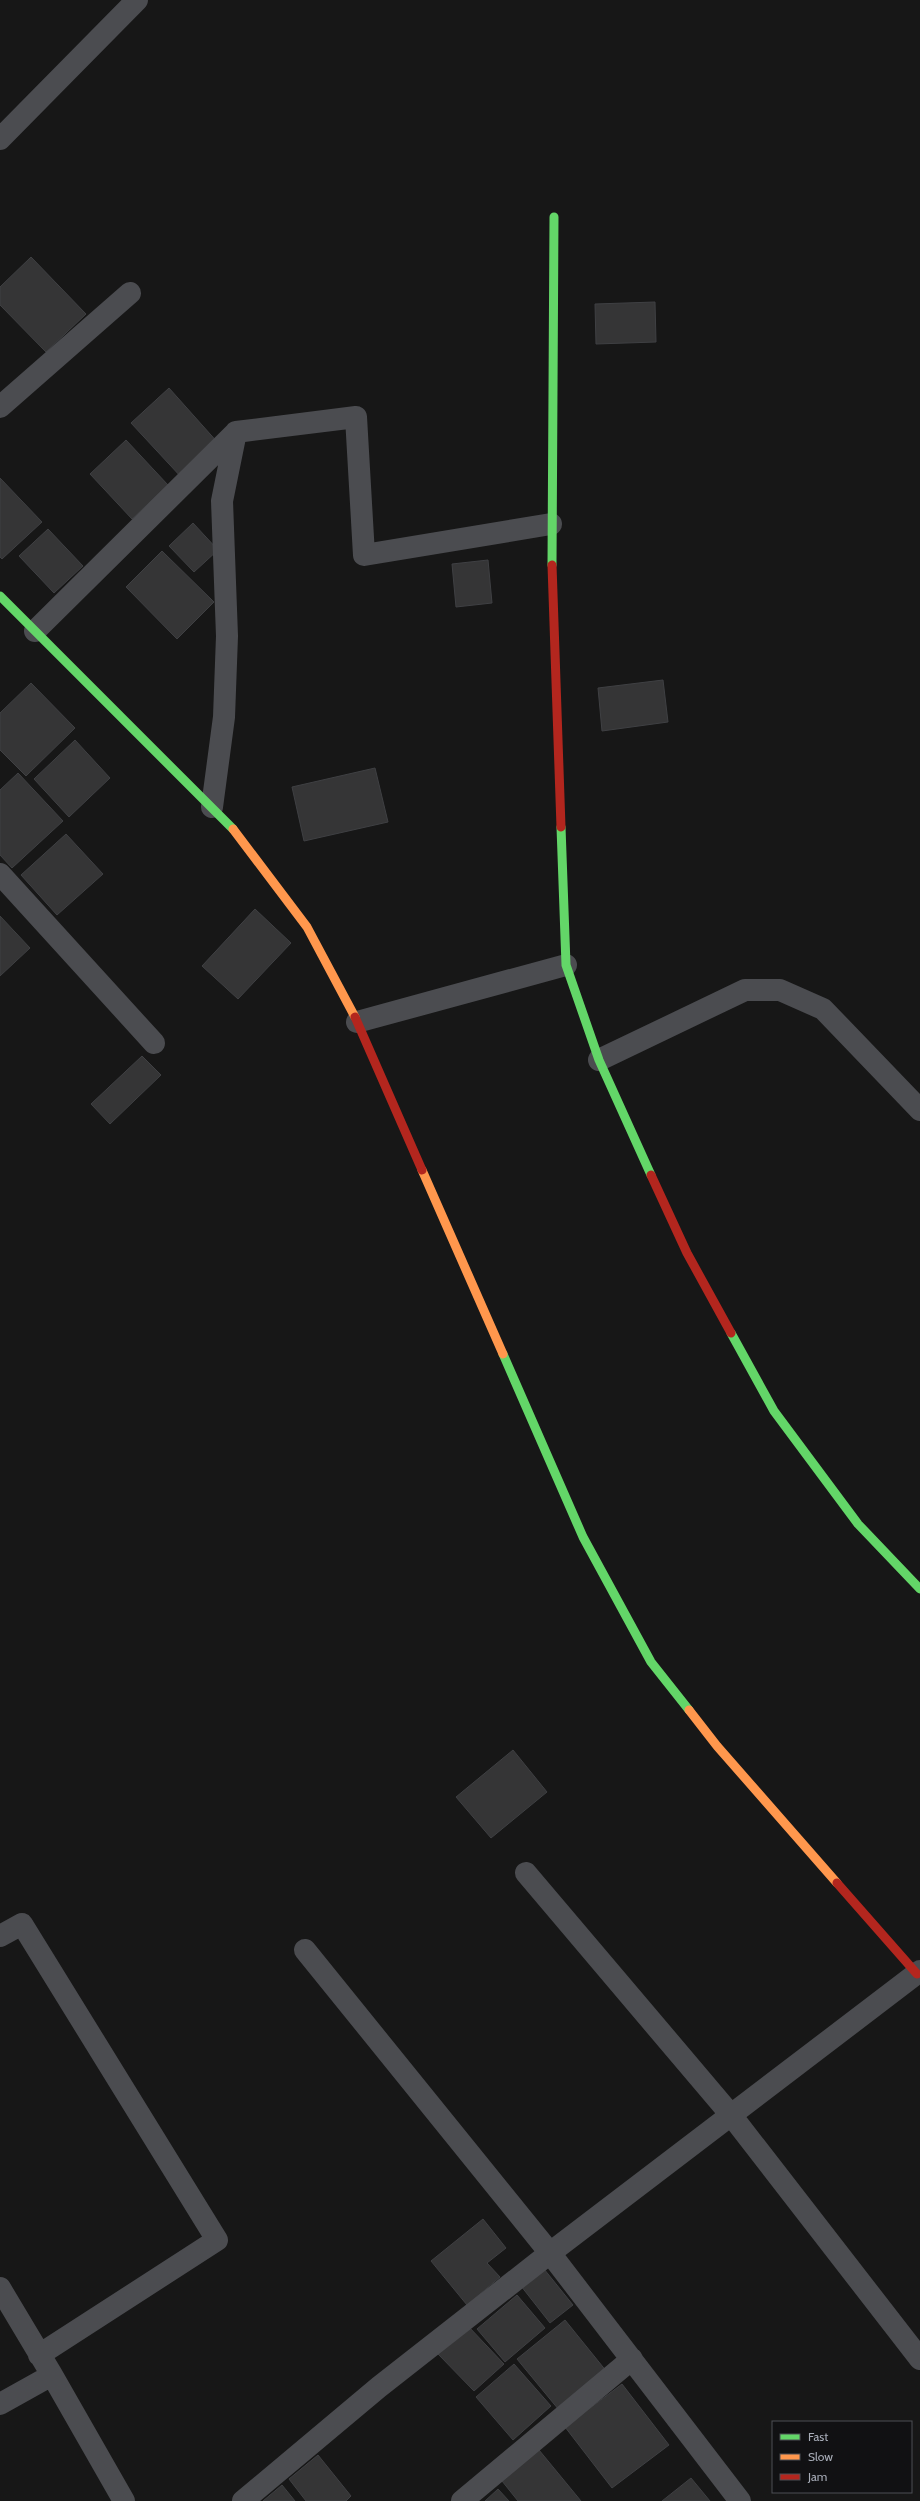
<svg xmlns="http://www.w3.org/2000/svg" width="920" height="2501" font-family="Cabin,sans-serif">
<rect width="100%" height="100%" fill="#171717"/>
<path fill="#353536" stroke="#3f4043" d="M 31,257 L 86,314 L 46,352 L 0,305 L 0,287 Z
M 655,302 L 656,342 L 596,344 L 595,304 Z
M 169,388 L 219,444 L 182,478 L 131,423 Z
M 126,440 L 168,485 L 132,519 L 90,474 Z
M 0,478 L 42,522 L 2,559 L 0,557 Z
M 193,523 L 218,550 L 194,572 L 169,546 Z
M 48,529 L 83,566 L 54,593 L 19,556 Z
M 162,551 L 214,602 L 177,639 L 126,587 Z
M 488,560 L 492,603 L 456,607 L 452,564 Z
M 663,680 L 668,722 L 602,731 L 598,688 Z
M 31,683 L 75,728 L 26,776 L 0,750 L 0,713 Z
M 75,740 L 110,778 L 69,817 L 34,779 Z
M 375,768 L 388,822 L 304,841 L 292,787 Z
M 18,773 L 63,821 L 12,868 L 0,855 L 0,790 Z
M 66,834 L 103,874 L 57,915 L 21,875 Z
M 255,909 L 291,943 L 238,999 L 202,966 Z
M 0,916 L 30,948 L 0,976 Z
M 142,1056 L 161,1075 L 110,1124 L 91,1104 Z
M 513,1750 L 547,1792 L 491,1838 L 456,1797 Z
M 483,2219 L 506,2248 L 487,2263 L 500,2277 L 467,2305 L 431,2261 Z
M 544,2269 L 573,2305 L 550,2323 L 521,2286 Z
M 517,2295 L 545,2328 L 505,2362 L 477,2329 Z
M 565,2320 L 607,2372 L 559,2410 L 517,2359 Z
M 468,2326 L 504,2364 L 474,2391 L 438,2354 Z
M 514,2364 L 551,2406 L 513,2440 L 476,2397 Z
M 622,2384 L 669,2445 L 612,2488 L 565,2427 Z
M 539,2450 L 581,2501 L 518,2501 L 502,2481 Z
M 318,2455 L 351,2496 L 346,2501 L 306,2501 L 289,2479 Z
M 691,2478 L 710,2501 L 662,2501 Z
M 282,2485 L 295,2501 L 263,2501 Z
M 498,2489 L 509,2501 L 485,2501 Z"/>
<g fill="none" stroke-linecap="round" stroke-linejoin="round">
<path stroke="#4b4c50" stroke-width="22" d="M 0,139 L 137,0
M 0,407 L 130,293
M 35,631 L 236,432
M 212,807 L 224,717 L 227,636 L 222,501 L 236,432 L 356,417 L 364,555 L 551,524
M 0,874 L 154,1043
M 357,1022 L 566,965
M 599,1060 L 745,990 L 780,990 L 823,1009 L 920,1110
M 526,1873 L 731,2115 L 920,2359
M 0,1936 L 22,1924 L 217,2240 L 39,2355
M 305,1950 L 550,2253 L 740,2501
M 0,2288 L 52,2375 L 0,2404
M 52,2375 L 124,2501
M 243,2501 L 379,2387 L 550,2253 L 920,1971
M 462,2501 L 632,2359"/>
<path stroke="#63d668" stroke-width="9" d="M 552,565 L 554,217
M 0,596 L 233,829
M 561,827 L 566,965 L 599,1060 L 651,1175
M 731,1333 L 774,1411 L 858,1524 L 920,1589
M 503,1354 L 583,1537 L 651,1662 L 689,1710"/>
<path stroke="#ff974d" stroke-width="9" d="M 233,829 L 307,927 L 355,1017
M 422,1170 L 503,1354
M 689,1710 L 717,1746 L 837,1883"/>
<path stroke="#b3261e" stroke-width="9" d="M 552,565 L 561,827
M 355,1017 L 422,1170
M 651,1175 L 687,1253 L 731,1333
M 837,1883 L 917,1974"/>
</g>
<rect x="772" y="2421" width="140" height="72" fill="#111113" stroke="#4d4f55"/>
<rect x="780" y="2434" width="20" height="6" fill="#63d668" stroke="#4d4f55"/>
<text x="808" y="2441" font-size="12" fill="#a8adb8">Fast</text>
<rect x="780" y="2454" width="20" height="6" fill="#ff974d" stroke="#4d4f55"/>
<text x="808" y="2461" font-size="12" fill="#a8adb8">Slow</text>
<rect x="780" y="2474" width="20" height="6" fill="#b3261e" stroke="#4d4f55"/>
<text x="808" y="2481" font-size="12" fill="#a8adb8">Jam</text>
</svg>
